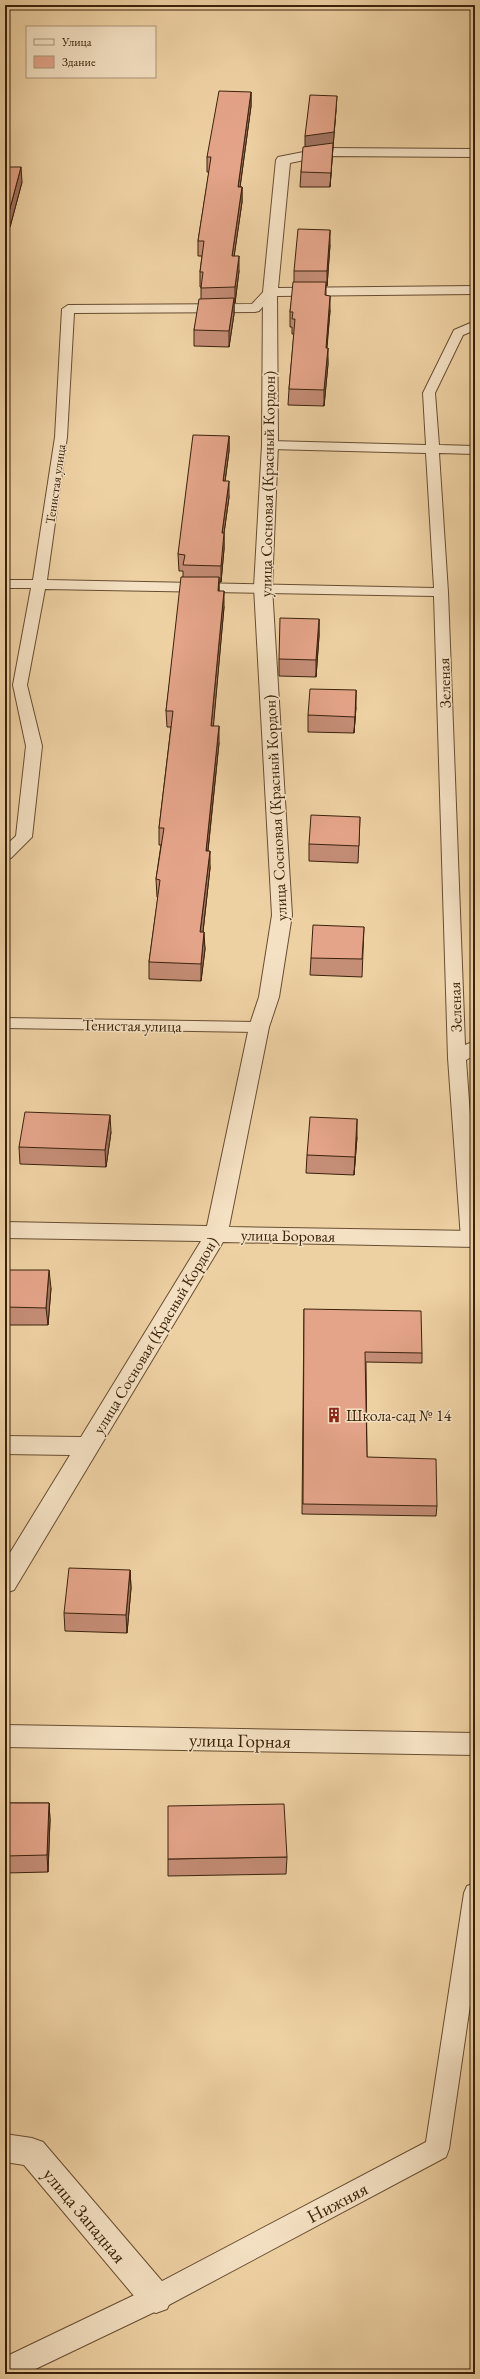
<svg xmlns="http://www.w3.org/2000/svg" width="480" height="2379" font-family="'EB Garamond',serif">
<rect width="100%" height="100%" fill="#eed1a3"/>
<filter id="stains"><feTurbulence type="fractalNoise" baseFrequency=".005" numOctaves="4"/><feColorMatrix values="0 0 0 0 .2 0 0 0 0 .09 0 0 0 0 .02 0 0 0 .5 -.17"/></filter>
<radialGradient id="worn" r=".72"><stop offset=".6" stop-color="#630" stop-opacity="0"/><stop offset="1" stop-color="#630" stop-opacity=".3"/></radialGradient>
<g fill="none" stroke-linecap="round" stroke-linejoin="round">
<g stroke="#684e31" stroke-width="2">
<path id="lane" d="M 270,288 L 276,292 L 259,311 L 255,312 L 74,313 L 67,437 L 47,580 L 434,588 L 426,453 L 270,449 L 263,445 L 270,441 L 426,445 L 423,393 L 454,330 L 475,321 L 475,330 L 463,335 L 435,393 L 439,445 L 475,446 L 475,454 L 439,453 L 448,592 L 465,1045 L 475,1041 L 475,1055 L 466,1060 L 475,1184 L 475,1244 L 464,1244 L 461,1239 L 448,1058 L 434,596 L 45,589 L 27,685 L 42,746 L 32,837 L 11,858 L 5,860 L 5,846 L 16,836 L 26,746 L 13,685 L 31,588 L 5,588 L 5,580 L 33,580 L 55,437 L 62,309 L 68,305 L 252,304 L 266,289 Z
M 5,1018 L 259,1022 L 265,1023 L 267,1027 L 265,1031 L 259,1032 L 5,1028 Z
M 475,1883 L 475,1971 L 449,2149 L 446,2157 L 165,2307 L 25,2374 L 5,2374 L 5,2357 L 147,2289 L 426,2142 L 464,1893 L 467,1886 Z"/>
</g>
<g stroke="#684e31" stroke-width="2">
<path id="street" d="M 324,148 L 475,149 L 475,157 L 324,156 L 290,163 L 278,288 L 475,286 L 475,294 L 277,296 L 278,445 L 272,587 L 292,915 L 279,997 L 269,1027 L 229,1227 L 475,1231 L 475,1247 L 223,1242 L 14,1590 L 5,1593 L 5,1561 L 70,1455 L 5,1454 L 5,1436 L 81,1437 L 201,1241 L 5,1238 L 5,1222 L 207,1226 L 249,1027 L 259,997 L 272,915 L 254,587 L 262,445 L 263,292 L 276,160 L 278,157 Z
M 5,1725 L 475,1733 L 475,1755 L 5,1747 Z
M 5,2134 L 32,2138 L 43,2142 L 167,2287 L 172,2298 L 167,2309 L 156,2313 L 145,2309 L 24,2165 L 5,2162 Z"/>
</g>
<use href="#lane" fill="#f4e1c3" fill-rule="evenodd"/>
<use href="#street" fill="#f4e1c3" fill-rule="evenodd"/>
</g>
<path fill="#c48d76" stroke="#3b220b" d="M 251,92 L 251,106 L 240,187 L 242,187 L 242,202 L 234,256 L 239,271 L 235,303 L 234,303 L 234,314 L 229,347 L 194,346 L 194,330 L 201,299 L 201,287 L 200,287 L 200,272 L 202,256 L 198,256 L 198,241 L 209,172 L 207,172 L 207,157 Z
M 336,110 L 333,147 L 330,187 L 300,187 L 301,172 L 305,147 Z
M 5,167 L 22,182 L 10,227 L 5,227 Z
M 330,245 L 327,286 L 326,286 L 326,295 L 330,311 L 327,348 L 328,364 L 324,406 L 288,405 L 289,389 L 294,334 L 292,334 L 292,327 L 290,327 L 290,312 L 294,282 L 294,271 Z
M 229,436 L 229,451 L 225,481 L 229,497 L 224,533 L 224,549 L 221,582 L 219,582 L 219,591 L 224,607 L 213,726 L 219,743 L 208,851 L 210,868 L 203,932 L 205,949 L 201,981 L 149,979 L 149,962 L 158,897 L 157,897 L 156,879 L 161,845 L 159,845 L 159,828 L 171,727 L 167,727 L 166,711 L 183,577 L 183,571 L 179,571 L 178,554 Z
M 319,619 L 319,636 L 316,677 L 279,676 L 279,659 Z
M 356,707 L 354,733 L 308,732 L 308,715 Z
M 360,817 L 358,863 L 309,861 L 309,844 Z
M 364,927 L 362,977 L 310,975 L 311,958 Z
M 111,1132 L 106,1167 L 20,1164 L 19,1147 Z
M 357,1137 L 354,1175 L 306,1173 L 307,1155 Z
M 5,1270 L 51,1288 L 48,1325 L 5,1325 Z
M 304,1309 L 422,1353 L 422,1363 L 366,1362 L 367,1457 L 437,1506 L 436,1516 L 302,1514 Z
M 130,1570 L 131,1588 L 127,1633 L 65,1631 L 64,1613 Z
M 5,1803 L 49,1803 L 50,1820 L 48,1872 L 5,1873 Z
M 287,1857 L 286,1874 L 168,1876 L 168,1859 Z"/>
<path fill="#a07360" stroke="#3b220b" d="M 251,92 L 251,106 L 238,202 L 238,187 Z
M 337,96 L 336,110 L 333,147 L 330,187 L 331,173 L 305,150 L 305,136 Z
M 21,167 L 22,182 L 10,227 L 9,212 Z
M 242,187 L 242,202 L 232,271 L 232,256 Z
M 330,230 L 330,245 L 327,286 L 327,271 Z
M 239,256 L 239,271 L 235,303 L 235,287 Z
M 330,296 L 330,311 L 325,364 L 326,348 Z
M 234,298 L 234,314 L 229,347 L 229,331 Z
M 328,348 L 328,364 L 324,406 L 324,390 Z
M 229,436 L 229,451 L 223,497 L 223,481 Z
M 229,481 L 229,497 L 224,533 L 224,549 L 221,582 L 221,566 L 222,533 Z
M 219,577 L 219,594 L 218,591 Z
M 224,591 L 224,607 L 212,742 L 211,726 Z
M 319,619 L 319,636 L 316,677 L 316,660 Z
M 356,690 L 356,707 L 354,733 L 355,717 Z
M 219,726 L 219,743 L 206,868 L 206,851 Z
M 210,851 L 210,868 L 201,949 L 200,932 Z
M 204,932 L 205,949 L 201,981 L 201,964 Z
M 110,1115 L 111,1132 L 106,1167 L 105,1150 Z
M 357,1119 L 357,1137 L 354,1175 L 355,1157 Z
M 49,1270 L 51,1288 L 48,1325 L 46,1308 Z
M 130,1570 L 131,1588 L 127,1633 L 126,1615 Z
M 49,1803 L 50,1820 L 48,1872 L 47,1855 Z"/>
<path fill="#e4a489" stroke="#3b220b" d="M 219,91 L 251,92 L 238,187 L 242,187 L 232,256 L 239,256 L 235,287 L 201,288 L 203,272 L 200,272 L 204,241 L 198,241 L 211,157 L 207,157 Z
M 310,95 L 337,96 L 334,132 L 305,136 Z
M 333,143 L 331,173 L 301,172 L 303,147 Z
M 5,167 L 21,167 L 9,212 L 5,212 Z
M 298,229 L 330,230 L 327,271 L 294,271 Z
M 293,282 L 326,282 L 325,295 L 330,296 L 326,348 L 328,348 L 324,390 L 289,389 L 295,319 L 292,319 L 293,312 L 290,312 Z
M 234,298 L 229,331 L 194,330 L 199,299 Z
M 193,435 L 229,436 L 223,481 L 229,481 L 222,533 L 224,533 L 221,566 L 183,565 L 185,555 L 178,554 Z
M 181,577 L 219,577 L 218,591 L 224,591 L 211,726 L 219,726 L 206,851 L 210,851 L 200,932 L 204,932 L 201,964 L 149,962 L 160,880 L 156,879 L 164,828 L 159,828 L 173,711 L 166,711 Z
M 280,618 L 319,619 L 316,660 L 279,659 Z
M 310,689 L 356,690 L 355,717 L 308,715 Z
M 311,815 L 360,817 L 359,846 L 309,844 Z
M 313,925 L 364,927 L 362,959 L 311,958 Z
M 25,1112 L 110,1115 L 105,1150 L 19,1147 Z
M 310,1117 L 357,1119 L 355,1157 L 307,1155 Z
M 5,1270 L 49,1270 L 46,1308 L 5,1307 Z
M 304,1309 L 421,1311 L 422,1353 L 365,1352 L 367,1457 L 436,1459 L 437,1506 L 303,1504 Z
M 69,1568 L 130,1570 L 126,1615 L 64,1613 Z
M 5,1803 L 49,1803 L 47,1855 L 5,1856 Z
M 284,1804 L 287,1857 L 168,1859 L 168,1806 Z"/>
<defs>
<g id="building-bare" transform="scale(1.2)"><path d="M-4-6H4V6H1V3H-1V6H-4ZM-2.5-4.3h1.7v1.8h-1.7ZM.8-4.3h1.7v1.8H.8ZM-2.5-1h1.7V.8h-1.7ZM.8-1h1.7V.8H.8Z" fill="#8f2418" stroke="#f4e1c3" stroke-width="2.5" paint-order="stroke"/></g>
</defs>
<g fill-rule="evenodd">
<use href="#building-bare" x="334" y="1415"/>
</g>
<g text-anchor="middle" stroke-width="3" stroke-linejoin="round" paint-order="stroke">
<g font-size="13" fill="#3b220b" stroke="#f4e1c3">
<text transform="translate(55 484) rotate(-82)" y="5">Тенистая улица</text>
</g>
<g font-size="16" fill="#3b220b" stroke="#f4e1c3">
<text transform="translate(267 484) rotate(-89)" y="6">улица Сосновая (Красный Кордон)</text>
<text transform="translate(444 683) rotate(-92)" y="6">Зеленая</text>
<text transform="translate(275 808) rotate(-93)" y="6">улица Сосновая (Красный Кордон)</text>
<text transform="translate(455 1007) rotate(-92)" y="6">Зеленая</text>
<text transform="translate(132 1025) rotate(1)" y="6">Тенистая улица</text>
<text transform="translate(288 1235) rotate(1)" y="6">улица Боровая</text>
<text transform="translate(155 1335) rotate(-59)" y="6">улица Сосновая (Красный Кордон)</text>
</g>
<g font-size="16" fill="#3b220b" stroke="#f4e1c3" text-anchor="start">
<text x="346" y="1421">Школа-сад № 14</text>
</g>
<g font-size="19" fill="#3b220b" stroke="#f4e1c3">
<text transform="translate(240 1740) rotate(1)" y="7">улица Горная</text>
<text transform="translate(337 2202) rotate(-28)" y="7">Нижняя</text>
<text transform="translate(85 2215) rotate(50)" y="7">улица Западная</text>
</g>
</g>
<rect width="480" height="2379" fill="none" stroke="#eed1a3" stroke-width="20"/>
<rect x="6" y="6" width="468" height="2367" fill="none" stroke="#3b220b" stroke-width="2"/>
<rect x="10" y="10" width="460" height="2359" fill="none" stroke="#3b220b"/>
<rect x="26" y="26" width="130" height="52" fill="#f4e1c3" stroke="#aa9579"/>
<rect x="34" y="39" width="20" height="6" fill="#f4e1c3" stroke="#aa9579"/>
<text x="62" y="46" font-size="12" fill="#3b220b">Улица</text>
<rect x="34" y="56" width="20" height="12" fill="#e4a489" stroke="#aa9579"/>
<text x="62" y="66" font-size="12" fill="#3b220b">Здание</text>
<rect width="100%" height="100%" filter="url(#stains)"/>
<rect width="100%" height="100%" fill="url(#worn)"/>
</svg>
